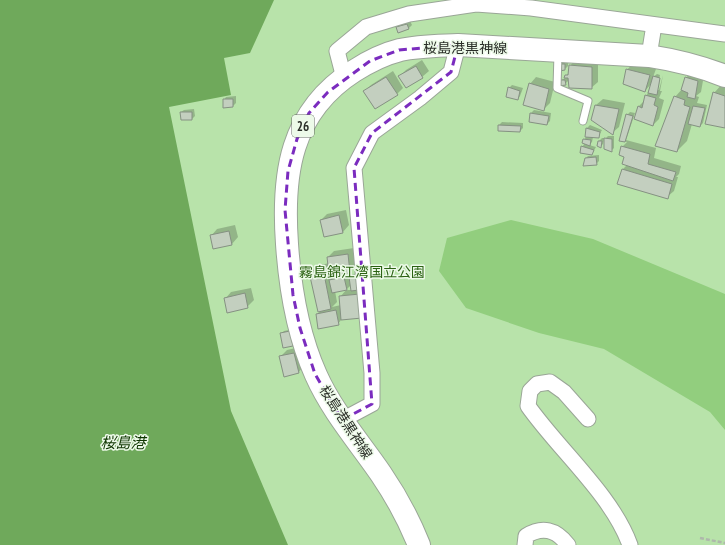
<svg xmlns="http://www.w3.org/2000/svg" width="725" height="545" font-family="'PT Sans Narrow','Noto Sans JP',sans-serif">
<rect width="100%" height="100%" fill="#edfae9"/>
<path fill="#b8e3aa" d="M 0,0 L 725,0 L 725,545 L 0,545 Z"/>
<path fill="#92ce7e" d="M 511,220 L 593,239 L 725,294 L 725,430 L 710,412 L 604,349 L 539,333 L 466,308 L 439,271 L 447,238 Z"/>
<path fill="#6fa95b" d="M 0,0 L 274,0 L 250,53 L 224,58 L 231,95 L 169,107 L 231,411 L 288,545 L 0,545 Z"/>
<path fill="#0003" d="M 410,21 L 412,25 L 409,28 L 397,28 L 400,25 Z
M 576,59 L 598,61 L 598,82 L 591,88 L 569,80 L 565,84 L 560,81 L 565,78 L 570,71 L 570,66 Z
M 422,60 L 429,71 L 422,77 L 400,76 L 406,70 Z
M 563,62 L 568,62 L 568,66 L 565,69 L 560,64 Z
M 633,63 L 656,69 L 653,77 L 657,74 L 660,75 L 657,90 L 659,90 L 663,75 L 660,91 L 662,91 L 659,98 L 664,100 L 659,119 L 653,125 L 636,118 L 639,106 L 645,100 L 651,84 L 645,91 L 627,70 Z
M 393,71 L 403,88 L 397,94 L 365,91 L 371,85 Z
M 692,71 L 704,75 L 701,92 L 696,96 L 699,97 L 697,103 L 707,105 L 703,123 L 700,126 L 692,124 L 687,141 L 677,151 L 675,97 L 683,88 L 686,78 Z
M 536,77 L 555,82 L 550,103 L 543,110 L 530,84 Z
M 723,83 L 725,84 L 725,127 L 714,93 Z
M 512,85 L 523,88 L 520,96 L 518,99 L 509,88 Z
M 236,96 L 236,103 L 233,106 L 224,100 L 226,97 Z
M 603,99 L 625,103 L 619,127 L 612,133 L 596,105 Z
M 194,109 L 195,116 L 192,119 L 181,112 L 184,110 Z
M 534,110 L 551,113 L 550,121 L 547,124 L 531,113 Z
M 630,112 L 635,113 L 626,140 L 656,148 L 654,158 L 681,166 L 679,174 L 676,177 L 678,177 L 674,191 L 667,197 L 623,169 L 627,165 L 622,147 L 627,142 L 620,140 L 627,115 Z
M 502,122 L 523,123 L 523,128 L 520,131 L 499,125 Z
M 590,125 L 602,130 L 598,137 L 593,137 L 592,142 L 589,145 L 596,147 L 592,154 L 582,147 L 585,143 L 584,140 L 587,136 L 587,128 Z
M 608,136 L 614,136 L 614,148 L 611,151 L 605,139 Z
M 602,138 L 604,138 L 603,144 L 600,147 L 599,141 Z
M 599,155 L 599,161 L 596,164 L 585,159 L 588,156 Z
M 346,210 L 349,225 L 343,232 L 325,236 L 321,220 L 327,214 Z
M 235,225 L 238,237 L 232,244 L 211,236 L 217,229 Z
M 354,248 L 356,265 L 350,272 L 332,274 L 332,278 L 347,275 L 351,285 L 347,289 L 335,291 L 337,302 L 332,307 L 341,305 L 340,297 L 346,290 L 352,290 L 350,277 L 353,274 L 360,273 L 366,288 L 338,324 L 317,315 L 321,310 L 310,272 L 317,266 L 329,263 L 328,257 L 334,251 Z
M 251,288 L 254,300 L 247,307 L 225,299 L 231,292 Z
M 293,329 L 296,342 L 293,345 L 281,334 L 284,331 Z
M 300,347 L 304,366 L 298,373 L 280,357 L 287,350 Z"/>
<path fill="#c3cfbf" stroke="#859182" d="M 407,24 L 409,29 L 398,33 L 396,27 Z
M 559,64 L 565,64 L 565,70 L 559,71 Z
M 569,65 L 592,67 L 592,89 L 569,88 L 568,78 L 564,78 L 565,75 L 568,75 Z
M 416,66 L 423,78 L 406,88 L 398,76 Z
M 626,69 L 650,75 L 645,92 L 623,84 Z
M 653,76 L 660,78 L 657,95 L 648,93 Z
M 386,77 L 398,95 L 375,109 L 363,91 Z
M 685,77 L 698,81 L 695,99 L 687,97 L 688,93 L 681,90 Z
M 559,80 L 565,80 L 566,85 L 559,86 Z
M 529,83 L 549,89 L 544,111 L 523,105 Z
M 508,87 L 520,91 L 518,100 L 506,97 Z
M 713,92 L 725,96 L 725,128 L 705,124 Z
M 645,95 L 656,98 L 654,105 L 658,107 L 653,126 L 634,119 L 638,106 L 642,108 Z
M 674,96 L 685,100 L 684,105 L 690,107 L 677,152 L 655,146 Z
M 223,99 L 233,99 L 233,107 L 223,108 Z
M 595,105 L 619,109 L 613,135 L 591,120 Z
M 693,106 L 705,108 L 700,127 L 688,124 Z
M 180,112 L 192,112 L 192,120 L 181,120 Z
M 530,113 L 549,116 L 547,125 L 529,122 Z
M 626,114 L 633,116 L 625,142 L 619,141 Z
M 498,125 L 521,126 L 520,132 L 498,131 Z
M 586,128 L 600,132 L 599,138 L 585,137 Z
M 604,138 L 612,139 L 612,152 L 604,149 Z
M 583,139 L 591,140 L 590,146 L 582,143 Z
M 598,141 L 602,141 L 601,148 L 597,146 Z
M 581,146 L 594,150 L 592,155 L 580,153 Z
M 621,146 L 650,154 L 648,164 L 676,172 L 673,181 L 622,164 L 624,157 L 619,155 Z
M 596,157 L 597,165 L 583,166 L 585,158 Z
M 622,169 L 672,184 L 668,199 L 617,184 Z
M 339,215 L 343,233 L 324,237 L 320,220 Z
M 229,231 L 232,245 L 213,249 L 210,235 Z
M 348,254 L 350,273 L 329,275 L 327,257 Z
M 323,269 L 331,309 L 318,312 L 309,272 Z
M 357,276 L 359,290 L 351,291 L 349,277 Z
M 344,277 L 347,290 L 332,293 L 329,280 Z
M 245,293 L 248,308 L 227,313 L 224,298 Z
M 360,294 L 362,318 L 341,320 L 339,296 Z
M 336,310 L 339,325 L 318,329 L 316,314 Z
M 290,331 L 293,346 L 283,348 L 280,333 Z
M 294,353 L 299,373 L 284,377 L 279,356 Z"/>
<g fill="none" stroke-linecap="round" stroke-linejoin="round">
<g stroke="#9aa697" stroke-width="9">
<path id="service" d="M 558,53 L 557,88 L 588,101 L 583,121"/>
</g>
<g stroke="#9aa697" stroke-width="17">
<path id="minor" d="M 649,56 L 654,25
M 344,78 L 337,51 L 366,27 L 409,14 L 476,4 L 531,8 L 725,34
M 588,419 L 564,392 L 550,382 L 537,384 L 530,391 L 528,406 C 559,450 612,495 630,545
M 342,420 L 372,404 L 372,373 L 354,168 L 372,133 L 420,98 L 451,72 L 458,45
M 525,545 L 526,536 C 542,526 556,529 568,545"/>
</g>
<g stroke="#9aa697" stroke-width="24">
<path id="primary" d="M 419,545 C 409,520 396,496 381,474 C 359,442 332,411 316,375 C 298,335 290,288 287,244 C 282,174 290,112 354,71 C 368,62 384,54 400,50 C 419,46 439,46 458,45 L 649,56 C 675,60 700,66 725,76"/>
</g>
<path stroke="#aeb8ab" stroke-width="2.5" stroke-dasharray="4 2" stroke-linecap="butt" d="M 700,538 L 725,543"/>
<use href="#service" stroke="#fff" stroke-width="7"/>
<use href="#minor" stroke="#fff" stroke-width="15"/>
<use href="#primary" stroke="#fff" stroke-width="22"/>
</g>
<path fill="none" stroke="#7b2cbf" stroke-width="3" stroke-dasharray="8 5" stroke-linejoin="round" d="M 458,45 L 451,72 L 372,133 L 354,168 L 372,404 L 342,420 L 315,374 L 300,328 L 293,295 L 285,210 L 288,171 L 297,139 L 309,113 L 328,92 L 370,61 L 399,50 Z"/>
<g text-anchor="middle" stroke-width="3" stroke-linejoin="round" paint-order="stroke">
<rect fill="#edfae9" stroke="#646b62" stroke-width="1" x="292" y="115" width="22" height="22" rx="3"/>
<g font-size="13" font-weight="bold" fill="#2a2e28">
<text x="303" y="131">26</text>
</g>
<g font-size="14" fill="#2a2e28" stroke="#edfae9">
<text x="465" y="53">桜島港黒神線</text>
<text transform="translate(346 422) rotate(57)" y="5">桜島港黒神線</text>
</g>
<g font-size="14" fill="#2b6213" stroke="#edfae9">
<text x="362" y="277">霧島錦江湾国立公園</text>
</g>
<g font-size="15" font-style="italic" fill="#0e3500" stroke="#edfae9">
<text x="123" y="448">桜島港</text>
</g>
</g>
</svg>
